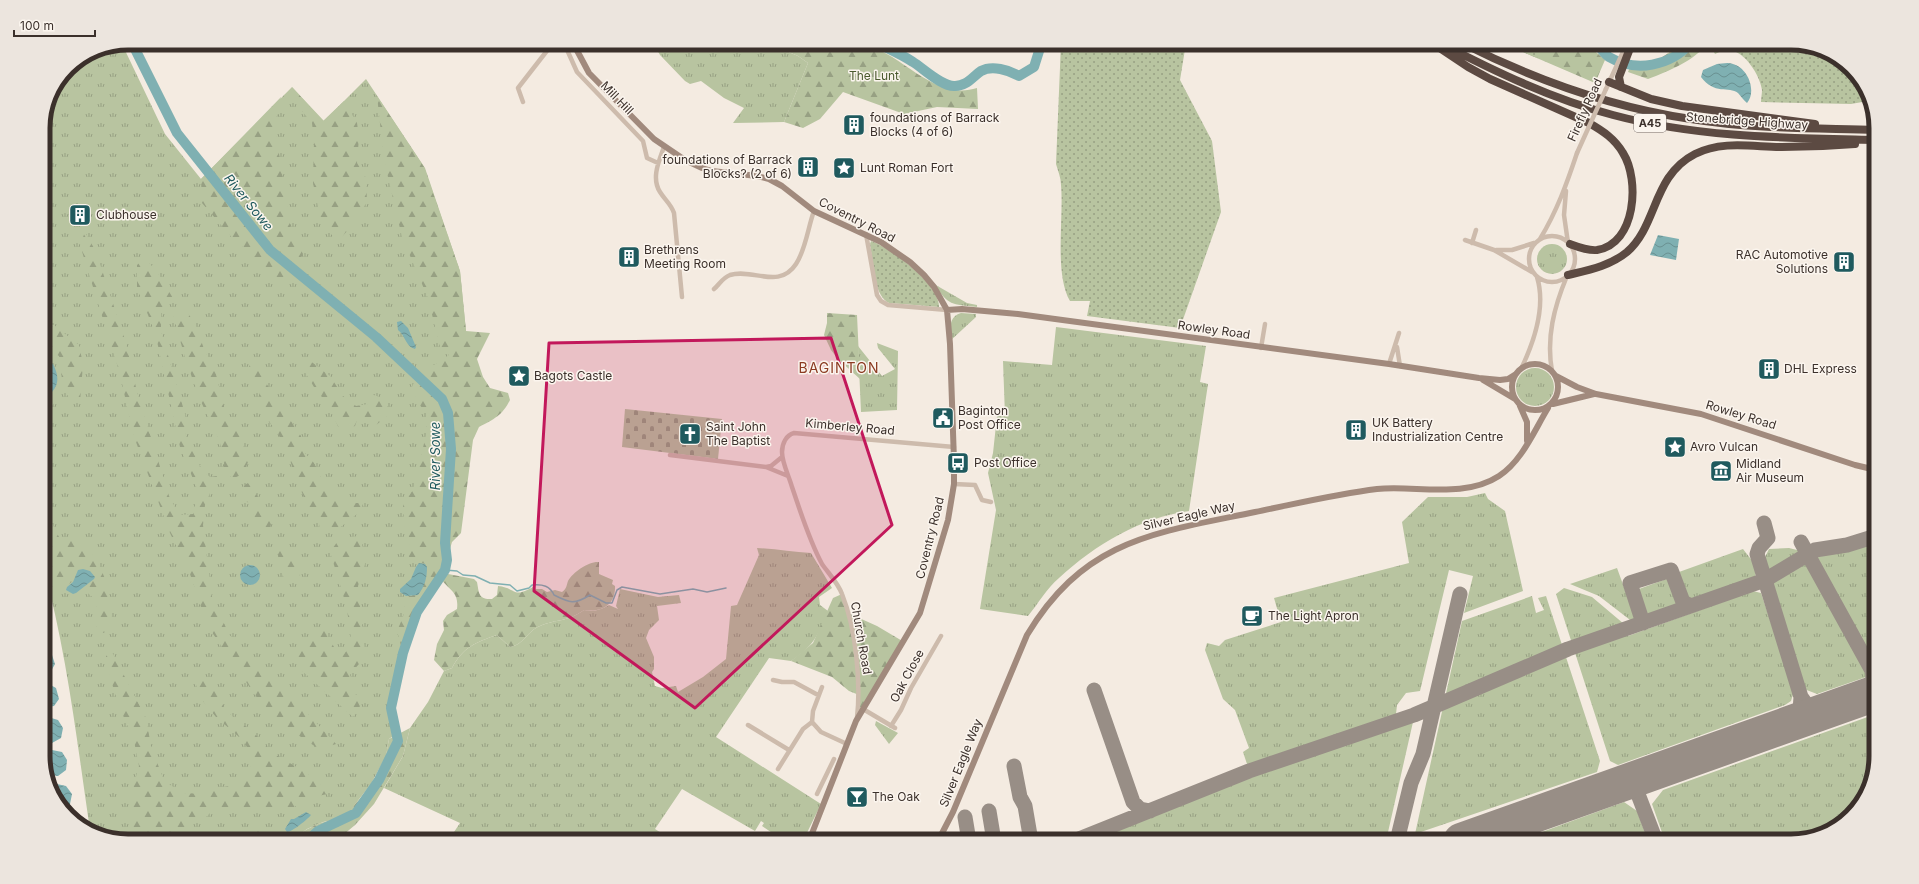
<svg xmlns="http://www.w3.org/2000/svg" width="1919" height="884" font-family="Inter,sans-serif">
<defs>
<pattern id="grass-tufts" width="24" height="20" patternUnits="userSpaceOnUse"><rect width="24" height="20" fill="#b8c4a0"/><path d="M3 7l-1-3M5 7V3M7 7l1-3M15 17l-1-3M17 17v-4M19 17l1-3" fill="none" stroke="#97a083"/></pattern>
<pattern id="forest-firs" width="22" height="20" patternUnits="userSpaceOnUse"><rect width="22" height="20" fill="#b8c4a0"/><path d="M5 1l3.5 6h-7zM16 11l3.5 6h-7z" fill="#97a083"/></pattern>
<pattern id="cemetery-stones" width="16" height="16" patternUnits="userSpaceOnUse"><rect width="16" height="16" fill="#b8c4a0"/><path d="M2 7V4a2 2 0 0 1 4 0v3zM10 15v-3a2 2 0 0 1 4 0v3z" fill="#97a083"/></pattern>
<pattern id="park-dots" width="8" height="8" patternUnits="userSpaceOnUse"><rect width="8" height="8" fill="#b8c4a0"/><path d="M2 2h.1M6 6h.1" fill="none" stroke="#97a083" stroke-width="1.8" stroke-linecap="round"/></pattern>
<pattern id="water-waves" width="16" height="10" patternUnits="userSpaceOnUse"><rect width="16" height="10" fill="#7fb0b2"/><path d="M0 5q4-4 8 0t8 0" fill="none" stroke="#699091"/></pattern>
</defs>
<rect width="100%" height="100%" fill="#f4ebe1"/>
<path fill="url(#grass-tufts)" d="M 653,43 L 768,43 L 798,56 L 808,63 L 784,122 L 733,123 L 744,108 L 724,98 L 701,81 L 690,84 L 685,81 L 660,55 Z
M 122,44 L 165,134 L 201,179 L 292,87 L 324,121 L 366,79 L 425,168 L 460,271 L 466,331 L 442,399 L 445,570 L 417,612 L 404,645 L 391,708 L 396,734 L 389,739 L 386,756 L 371,784 L 349,812 L 338,819 L 323,822 L 307,829 L 299,835 L 286,840 L 245,835 L 241,841 C 209,841 112,847 90,830 C 77,742 67,652 43,566 L 43,123 L 50,96 L 68,68 L 96,49 Z
M1537 259a15 15 0 1 1 30 0a15 15 0 1 1-30 0Z
M 934,284 L 967,303 L 977,305 L 977,307 C 951,304 949,306 934,284 Z
M 961,313 L 976,314 L 976,317 L 950,341 C 950,331 948,316 961,313 Z
M 1056,327 L 1206,346 L 1200,382 L 1208,384 L 1189,511 C 1140,518 1096,544 1059,578 C 1047,588 1038,604 1028,616 L 980,609 L 996,510 L 988,473 L 993,453 L 997,416 L 1005,416 L 1003,361 L 1052,365 Z
M 877,343 L 898,351 L 897,410 L 861,412 L 858,346 L 882,376 L 895,369 L 878,348 Z
M1516 387a19 19 0 1 1 38 0a19 19 0 1 1-38 0Z
M 1485,493 L 1488,499 L 1505,511 L 1523,591 L 1464,613 L 1473,576 L 1449,570 L 1420,691 L 1406,693 L 1397,705 L 1396,714 L 1248,767 L 1243,752 L 1249,748 L 1235,710 L 1223,699 L 1205,650 L 1207,643 L 1219,646 L 1225,640 L 1281,622 L 1274,598 L 1409,563 L 1402,522 L 1428,497 L 1467,497 Z
M 1876,540 L 1876,672 L 1814,561 L 1817,557 Z
M 757,548 C 776,549 793,552 811,553 L 832,588 L 819,597 L 820,605 L 828,611 C 818,635 814,646 791,661 L 769,658 L 716,737 L 821,804 L 803,841 L 784,841 L 762,826 L 764,823 L 761,821 L 755,831 L 682,789 L 655,829 L 674,841 L 448,841 L 460,823 L 384,788 L 403,756 L 410,728 L 428,702 L 444,671 L 452,668 C 462,648 476,642 497,635 L 510,647 C 525,644 527,631 540,626 C 556,619 568,622 584,610 C 593,612 601,610 609,605 L 618,609 L 616,606 L 620,589 L 658,597 L 679,595 L 681,603 L 657,606 L 659,620 L 649,630 L 646,638 L 654,657 L 654,669 L 652,672 L 655,686 L 662,688 L 676,686 L 678,692 L 703,677 L 726,659 L 731,606 L 737,605 L 759,555 Z
M 1789,548 L 1801,551 L 1869,676 L 1817,694 L 1804,689 L 1764,559 L 1769,549 Z
M 1743,549 C 1750,558 1760,568 1754,579 L 1690,603 L 1679,572 Z
M 1617,568 L 1625,590 L 1628,591 L 1638,621 L 1634,623 L 1599,596 L 1570,584 Z
M 1669,578 L 1679,605 L 1647,617 L 1639,589 Z
M 1564,588 L 1592,597 L 1624,624 L 1628,636 L 1753,591 L 1761,593 L 1794,691 L 1791,701 L 1785,705 L 1618,765 L 1610,761 L 1556,594 Z
M 1532,596 L 1536,613 L 1544,610 L 1538,598 L 1546,596 L 1600,761 L 1597,772 L 1415,834 L 1462,621 Z
M 1876,714 L 1876,756 L 1869,788 L 1838,827 L 1791,841 L 1665,841 L 1652,804 L 1663,790 Z
M 876,721 L 898,733 L 889,744 L 875,725 Z
M 1413,722 L 1386,841 L 1091,841 L 1251,777 Z
M 1624,802 L 1637,811 L 1648,841 L 1517,841 Z"/>
<path fill="url(#forest-firs)" d="M 768,43 C 780,43 793,45 805,44 C 820,43 846,40 860,43 C 901,51 933,102 977,88 L 978,109 L 937,107 L 904,114 L 843,92 L 820,119 L 803,128 L 784,122 L 808,63 L 798,56 Z
M 1502,43 L 1583,43 L 1588,45 L 1605,60 L 1595,83 Z
M 1677,43 L 1708,43 C 1694,61 1669,71 1648,79 L 1628,72 L 1630,67 C 1647,64 1668,59 1677,43 Z
M 292,87 L 323,121 L 344,101 L 357,123 L 359,137 L 357,163 L 366,178 L 367,202 L 349,229 L 338,241 L 322,225 L 313,183 L 314,141 L 312,123 L 297,105 Z
M 377,96 L 424,167 L 460,271 L 466,331 L 490,333 L 477,359 L 483,377 L 490,388 L 508,393 L 510,400 C 502,416 494,419 479,427 L 473,440 L 461,533 L 452,542 L 443,573 L 474,579 L 477,582 C 479,592 478,600 492,599 L 497,595 L 498,586 C 517,588 512,599 533,587 L 536,589 L 542,589 L 547,592 L 555,590 L 562,592 C 567,588 566,587 568,581 C 573,572 589,561 599,562 L 599,574 L 613,580 L 612,584 L 615,586 C 616,605 601,613 584,610 C 568,622 556,619 540,626 C 527,631 525,644 510,647 L 497,635 C 476,642 462,648 452,668 L 444,671 L 434,660 L 437,644 L 444,630 L 443,621 L 447,615 L 457,609 C 459,592 450,591 441,579 L 440,578 L 417,612 L 403,653 L 397,631 L 403,617 L 406,596 L 412,596 L 425,564 L 413,560 L 407,555 L 410,540 L 404,524 L 403,503 L 413,490 L 426,435 L 426,413 L 419,404 L 412,387 L 417,376 L 449,355 L 440,347 L 428,298 L 402,237 L 384,160 Z
M 281,97 L 275,128 L 291,231 L 303,254 L 290,278 L 281,287 L 260,261 L 234,240 L 202,203 L 201,179 Z
M 85,232 L 95,250 L 102,270 L 126,343 L 137,392 L 169,496 L 179,515 L 193,514 L 198,491 L 180,447 L 155,332 L 137,288 L 137,265 L 145,258 L 158,273 L 174,300 L 161,312 L 161,331 L 185,414 L 186,437 L 202,470 L 210,477 L 217,476 L 205,505 L 203,525 L 212,598 L 229,634 L 264,677 L 295,700 L 336,744 L 319,749 L 283,725 L 255,695 L 207,625 L 190,574 L 170,533 L 133,434 L 120,374 L 80,245 Z
M 178,310 L 186,310 L 196,326 L 204,349 L 215,370 L 225,411 L 238,427 L 248,462 L 243,474 L 234,478 L 223,474 C 229,449 210,423 200,399 C 189,371 180,343 173,314 Z
M 827,313 L 857,315 L 860,379 L 838,359 L 831,350 L 824,335 L 827,323 Z
M 43,324 L 54,325 L 79,345 L 83,364 L 80,402 L 70,400 L 63,387 L 59,356 C 43,346 43,343 43,324 Z
M 257,360 L 264,380 L 301,436 L 303,451 L 314,463 L 326,487 L 340,499 L 356,503 L 363,503 L 361,511 L 338,529 L 320,531 L 318,516 L 309,508 L 297,482 L 290,460 L 278,433 L 265,417 L 259,391 L 246,378 L 250,364 Z
M 309,360 L 330,376 L 343,396 L 356,406 L 368,404 L 374,395 L 387,400 L 387,416 L 375,426 L 358,417 L 355,426 L 340,431 L 329,406 L 314,387 L 299,362 Z
M 43,393 L 51,396 L 55,402 L 51,407 L 43,404 Z
M 248,483 C 259,493 261,509 272,520 L 270,528 L 260,529 L 254,521 L 252,506 L 245,500 L 243,486 Z
M 43,506 L 59,537 L 67,537 L 88,547 L 98,562 L 108,586 L 108,598 L 111,607 L 112,619 L 104,633 L 97,631 C 95,620 98,611 96,600 L 83,589 L 94,577 L 93,573 L 75,574 C 74,585 66,584 59,589 C 56,591 54,593 51,595 L 43,566 Z
M 361,536 L 365,564 L 358,586 L 365,652 L 359,664 L 350,674 L 353,687 L 360,706 L 353,717 L 299,668 L 297,656 C 307,646 310,635 323,628 L 334,647 L 344,654 L 351,645 C 351,613 339,582 330,552 L 340,538 Z
M 277,539 L 288,556 L 300,567 L 300,575 L 292,579 L 283,577 L 275,542 Z
M 842,594 L 848,613 L 877,626 L 904,642 L 856,721 L 859,695 L 849,691 L 832,677 L 791,661 L 813,643 L 833,598 Z
M 112,652 L 146,718 L 151,746 L 164,781 L 183,793 L 206,794 L 216,788 L 238,785 L 251,769 L 249,749 L 238,736 L 216,717 L 202,700 L 195,682 L 203,675 L 216,690 L 225,710 L 254,733 L 273,753 L 318,780 L 327,794 L 305,799 L 293,808 L 277,811 L 247,807 L 214,809 L 202,821 L 182,828 L 166,841 L 129,841 L 131,831 L 133,788 L 139,766 L 134,741 L 119,706 L 108,671 L 106,656 Z
M 410,728 L 403,756 L 374,804 L 355,825 L 336,841 L 241,841 L 245,835 L 260,830 L 264,837 C 295,843 291,836 316,825 C 323,821 332,822 339,818 C 354,811 382,771 386,755 C 387,750 388,744 389,739 Z"/>
<path fill="url(#cemetery-stones)" d="M 625,409 L 722,419 L 718,459 L 622,447 Z"/>
<path fill="url(#park-dots)" d="M 1061,43 L 1186,43 L 1180,80 L 1212,141 L 1221,212 L 1180,328 L 1087,316 L 1090,301 L 1070,301 C 1054,274 1064,217 1061,185 C 1061,178 1058,171 1056,164 Z
M 1502,43 L 1546,43 L 1537,58 Z
M 1714,43 L 1791,43 L 1823,50 L 1861,81 L 1868,101 L 1851,104 L 1761,102 C 1761,98 1762,94 1762,90 C 1760,75 1745,52 1730,50 C 1725,49 1720,52 1715,54 L 1712,48 Z
M 871,241 C 891,248 940,285 939,307 L 889,303 C 873,295 873,261 870,244 Z"/>
<path fill="url(#water-waves)" d="M 1207,43 L 1233,43 L 1228,49 L 1217,49 Z
M 1717,64 C 1721,64 1728,62 1733,64 C 1748,68 1757,91 1747,103 C 1743,100 1741,96 1738,93 C 1729,86 1714,95 1701,77 L 1703,70 Z
M 1658,235 L 1679,239 L 1676,260 L 1650,255 Z
M 401,321 L 408,328 L 416,347 L 415,349 C 406,347 405,335 398,330 L 397,322 Z
M 48,362 L 53,364 C 58,374 60,383 52,392 L 47,392 L 43,389 L 43,367 Z
M 419,563 L 425,564 L 427,567 C 427,578 425,586 418,595 L 406,596 L 400,592 L 400,589 L 411,579 L 416,567 Z
M240 575a10 10 0 1 1 20 0a10 10 0 1 1-20 0Z
M 83,569 L 90,571 L 95,577 L 94,579 L 76,593 L 73,594 L 66,590 L 67,587 L 73,582 L 78,570 Z
M 43,618 C 52,624 52,634 43,640 Z
M 43,649 L 52,655 L 55,664 L 50,673 L 43,676 Z
M 47,683 L 56,688 L 59,699 L 54,706 L 43,708 L 43,684 Z
M 48,717 L 58,720 L 63,728 L 61,738 L 52,743 L 43,741 L 43,719 Z
M 52,750 L 62,752 L 67,760 L 66,770 L 58,776 L 48,775 L 43,756 Z
M 57,784 L 66,786 L 72,794 L 70,804 L 63,809 L 61,807 L 52,786 Z
M 306,812 L 311,815 C 308,819 292,832 287,832 L 285,829 L 291,819 L 294,819 Z"/>
<g fill="none" stroke-linecap="round" stroke-linejoin="round">
<path stroke="#7fb0b2" stroke-width="1.5" d="M 445,570 L 457,571 L 463,575 L 475,576 L 490,583 L 510,585 L 517,591 L 529,588 L 532,585 C 543,584 550,586 554,595 C 570,603 574,605 590,595 L 606,603 L 612,603 L 617,590 L 622,587 L 660,594 L 693,589 L 707,592 L 726,588"/>
<path stroke="#7fb0b2" stroke-width="10" d="M 132,43 L 177,133 L 270,250 L 376,337 L 442,399 L 448,413 L 451,449 L 445,543 L 447,560 L 445,570 L 417,612 L 403,653 L 391,708 L 398,741 L 379,780 L 356,813 L 318,831 L 307,841
M 877,43 C 889,49 901,54 913,62 C 923,68 942,87 955,86 C 967,86 972,77 981,71 C 992,65 1009,70 1019,76 L 1034,67 L 1040,48 L 1045,43
M 1596,43 C 1600,47 1604,54 1609,57 C 1636,73 1670,66 1691,43"/>
<path stroke="#988e86" stroke-width="15" d="M 1764,523 L 1768,538 L 1759,548 L 1757,554 L 1801,697 L 1800,710 L 1787,725
M 1801,542 L 1876,678
M 1643,623 L 1630,583 L 1671,570 L 1683,602 L 1691,606
M 1094,690 L 1133,802 L 1140,809 L 1150,811
M 1801,697 L 1809,708 L 1828,710
M 1863,698 C 1870,689 1875,682 1872,670
M 1014,766 L 1020,797 L 1025,806 L 1031,841
M 1622,784 L 1627,784 L 1636,789 L 1656,841
M 1638,795 L 1638,785 L 1644,776
M 989,811 L 994,841
M 965,817 L 969,841
M 1074,841 L 1249,771 L 1414,715 L 1568,649 L 1765,580 L 1815,550 L 1847,545 L 1876,536
M 1397,841 L 1411,783 L 1423,754 L 1460,594"/>
<path stroke="#988e86" stroke-width="36" d="M 1461,841 L 1876,693"/>
<path stroke="#cdbbac" stroke-width="4.5" d="M 564,43 L 577,72 L 643,141 L 647,158 L 658,163
M 1606,89 L 1627,43
M 523,102 L 518,88 L 553,43
M 664,147 C 659,161 651,178 660,192 C 665,200 671,204 674,213 L 682,297
M 1566,191 L 1564,215 L 1568,243
M 866,234 L 877,295 L 881,301 L 888,305 L 947,310
M1529 259a23 23 0 1 1 46 0a23 23 0 1 1-46 0Z
M 1540,239 C 1557,211 1567,183 1577,153
M 1465,240 L 1494,250 L 1532,272
M 1472,243 L 1476,230
M 1496,250 L 1512,250 L 1534,243
M 714,289 C 719,285 722,278 730,275 C 753,268 779,290 796,264 C 806,249 808,227 814,211
M 1397,347 L 1400,366
M 1261,348 L 1265,324
M 1389,364 L 1399,333
M 1521,369 C 1534,342 1546,306 1537,277
M 1552,371 C 1546,338 1554,307 1567,276
M 670,455 L 766,467 L 788,476
M 766,467 L 771,466 L 782,457
M 954,484 L 975,485 L 982,500 L 991,502
M 773,680 L 782,682 L 794,682 L 818,695
M 822,687 L 813,711 L 812,722 L 821,732 L 847,744
M 863,709 L 895,728
M 857,718 C 861,682 856,629 842,594 C 838,583 829,574 822,564 C 809,540 801,513 792,487 C 789,476 782,463 782,452 C 782,444 786,435 794,433 L 954,447
M 748,725 L 789,750
M 891,726 L 901,710 L 911,688 L 941,636
M 778,769 L 803,729 L 812,722
M 817,794 L 834,759"/>
<path stroke="#a18a7d" stroke-width="6" d="M 573,43 L 589,73 L 654,139 L 685,160 L 702,168 L 712,171 L 757,176 L 769,179 L 782,186 L 814,211 L 881,242 L 910,262 L 924,275 L 934,287 L 947,310 L 950,344 L 954,461 L 954,484 L 948,520 L 920,613 L 856,721 L 809,841
M 947,310 L 962,309 L 1018,314 L 1389,364 L 1479,378 L 1500,380 L 1508,379 L 1516,374
M1512 387a23 23 0 1 1 46 0a23 23 0 1 1-46 0Z
M 1556,376 L 1577,387 L 1596,394 L 1701,414 L 1855,465 L 1876,470
M 1483,380 L 1515,399
M 1553,404 L 1594,394
M 1520,406 L 1527,422 L 1527,441
M 938,841 L 953,812 L 1027,635 C 1085,539 1154,533 1255,512 C 1295,504 1336,494 1377,489 C 1415,485 1464,499 1499,476 C 1522,461 1534,431 1548,408"/>
<path stroke="#5c4a42" stroke-width="8" d="M 1432,43 L 1468,67 L 1490,79 L 1589,123 C 1603,131 1615,139 1623,153 C 1640,180 1636,244 1597,250 C 1588,251 1578,247 1570,244
M 1440,43 C 1496,72 1552,99 1613,115 C 1699,138 1788,138 1876,140
M 1462,43 C 1535,80 1610,107 1691,119 C 1752,129 1814,128 1876,130
M 1609,82 L 1651,99 L 1682,106 L 1815,124
M 1621,87 L 1619,77 L 1632,43
M 1568,275 C 1589,270 1610,266 1627,252 C 1658,225 1652,176 1695,154 C 1722,140 1754,147 1782,147 C 1807,147 1831,146 1855,144"/>
<path stroke="#cdbbac" stroke-width="4.5" d="M 1577,153 L 1606,89"/>
</g>
<path fill="#c2185b" fill-opacity="0.2" stroke="#c2185b" stroke-width="3" stroke-linejoin="round" d="M 831,338 L 892,525 L 695,708 L 534,591 L 549,343 Z"/>
<defs>
<g id="building-square" transform="scale(1.15)"><rect x="-9" y="-9" width="18" height="18" rx="4" fill="#1f5a5e" stroke="#fbf5ee"/><path d="M-4-6H4V6H1V3H-1V6H-4ZM-2.5-4.3h1.7v1.8h-1.7ZM.8-4.3h1.7v1.8H.8ZM-2.5-1h1.7V.8h-1.7ZM.8-1h1.7V.8H.8Z" fill="#fff"/></g>
<g id="sight-square" transform="scale(1.15)"><rect x="-9" y="-9" width="18" height="18" rx="4" fill="#1f5a5e" stroke="#fbf5ee"/><path d="M0-6L1.8-2.2L6-1.7L2.9 1.2L3.7 5.4L0 3.3L-3.7 5.4L-2.9 1.2L-6-1.7L-1.8-2.2Z" fill="#fff"/></g>
<g id="civic-square" transform="scale(1.15)"><rect x="-9" y="-9" width="18" height="18" rx="4" fill="#1f5a5e" stroke="#fbf5ee"/><path d="M-.6-6.5H3V-4.5H.6V-3L4-1V1h2V6H-6V1h2V-1L-.6-3ZM-1.2 2.5V6h2.4V2.5Z" fill="#fff"/></g>
<g id="church-square" transform="scale(1.15)"><rect x="-9" y="-9" width="18" height="18" rx="4" fill="#1f5a5e" stroke="#fbf5ee"/><path d="M-1.2-6h2.4v3.5h3.3v2.4h-3.3V6h-2.4V-.1h-3.3v-2.4h3.3Z" fill="#fff"/></g>
<g id="bus-square" transform="scale(1.15)"><rect x="-9" y="-9" width="18" height="18" rx="4" fill="#1f5a5e" stroke="#fbf5ee"/><path d="M-5-6H5V4H4V6H2V4H-2V6H-4V4H-5ZM-3.5-4V0h7V-4ZM-3.5 1.2v1.5H-2V1.2ZM2 1.2v1.5H3.5V1.2Z" fill="#fff"/></g>
<g id="museum-square" transform="scale(1.15)"><rect x="-9" y="-9" width="18" height="18" rx="4" fill="#1f5a5e" stroke="#fbf5ee"/><path d="M0-6L6-3V-2H-6V-3ZM-5-1h2V3h-2ZM-1-1h2V3h-2ZM3-1h2V3H3ZM-6 4H6V6H-6Z" fill="#fff"/></g>
<g id="cafe-square" transform="scale(1.15)"><rect x="-9" y="-9" width="18" height="18" rx="4" fill="#1f5a5e" stroke="#fbf5ee"/><path d="M-5.5-4.5H6V0H3Q3 3.5 0 3.5H-2.5Q-5.5 3.5-5.5 0ZM3-3.2v2h1.7v-2ZM-6 4.5H4V6H-6Z" fill="#fff"/></g>
<g id="bar-square" transform="scale(1.15)"><rect x="-9" y="-9" width="18" height="18" rx="4" fill="#1f5a5e" stroke="#fbf5ee"/><path d="M-6-5H6L.8 .8V4.5H3.5V6h-7V4.5H-.8V.8Z" fill="#fff"/></g>
</defs>
<g fill-rule="evenodd">
<use href="#building-square" x="854" y="125"/>
<use href="#building-square" x="808" y="167"/>
<use href="#sight-square" x="844" y="168"/>
<use href="#building-square" x="80" y="215"/>
<use href="#building-square" x="629" y="257"/>
<use href="#building-square" x="1844" y="262"/>
<use href="#building-square" x="1769" y="369"/>
<use href="#sight-square" x="519" y="376"/>
<use href="#civic-square" x="943" y="418"/>
<use href="#building-square" x="1356" y="430"/>
<use href="#church-square" x="690" y="434"/>
<use href="#sight-square" x="1675" y="447"/>
<use href="#bus-square" x="958" y="463"/>
<use href="#museum-square" x="1721" y="471"/>
<use href="#cafe-square" x="1252" y="616"/>
<use href="#bar-square" x="857" y="797"/>
</g>
<g text-anchor="middle" stroke-width="3" stroke-linejoin="round" paint-order="stroke">
<rect fill="#fbf5ee" stroke="#756b66" stroke-width="1" x="1634" y="114" width="32" height="18" rx="3"/>
<g font-size="11" font-weight="bold" fill="#3b302b">
<text x="1650" y="127">A45</text>
</g>
<g font-size="12" fill="#4a5a2e" stroke="#fbf5ee">
<text x="874" y="80">The Lunt</text>
</g>
<g font-size="12" fill="#3b302b" stroke="#fbf5ee">
<text transform="translate(617 98) rotate(46)" y="4">Mill Hill</text>
<text transform="translate(1585 110) rotate(-66)" y="4">Firefly Road</text>
<text transform="translate(1747 121) rotate(4)" y="4">Stonebridge Highway</text>
<text transform="translate(857 220) rotate(27)" y="4">Coventry Road</text>
<text transform="translate(1214 330) rotate(8)" y="4">Rowley Road</text>
<text transform="translate(1741 415) rotate(17)" y="4">Rowley Road</text>
<text transform="translate(850 427) rotate(5)" y="4">Kimberley Road</text>
<text transform="translate(1189 516) rotate(-13)" y="4">Silver Eagle Way</text>
<text transform="translate(930 538) rotate(-76)" y="4">Coventry Road</text>
<text transform="translate(861 638) rotate(80)" y="4">Church Road</text>
<text transform="translate(907 676) rotate(-62)" y="4">Oak Close</text>
<text transform="translate(961 763) rotate(-68)" y="4">Silver Eagle Way</text>
</g>
<g font-size="12" fill="#3b302b" stroke="#fbf5ee" text-anchor="start">
<text x="870" y="122">foundations of Barrack<tspan x="870" dy="14">Blocks (4 of 6)</tspan></text>
<text x="792" y="164" text-anchor="end">foundations of Barrack<tspan x="792" dy="14">Blocks? (2 of 6)</tspan></text>
<text x="860" y="172">Lunt Roman Fort</text>
<text x="96" y="219">Clubhouse</text>
<text x="644" y="254">Brethrens<tspan x="644" dy="14">Meeting Room</tspan></text>
<text x="1828" y="259" text-anchor="end">RAC Automotive<tspan x="1828" dy="14">Solutions</tspan></text>
<text x="1784" y="373">DHL Express</text>
<text x="534" y="380">Bagots Castle</text>
<text x="958" y="415">Baginton<tspan x="958" dy="14">Post Office</tspan></text>
<text x="1372" y="427">UK Battery<tspan x="1372" dy="14">Industrialization Centre</tspan></text>
<text x="706" y="431">Saint John<tspan x="706" dy="14">The Baptist</tspan></text>
<text x="1690" y="451">Avro Vulcan</text>
<text x="974" y="467">Post Office</text>
<text x="1736" y="468">Midland<tspan x="1736" dy="14">Air Museum</tspan></text>
<text x="1268" y="620">The Light Apron</text>
<text x="872" y="801">The Oak</text>
</g>
<g font-size="13" font-style="italic" fill="#1f5a5e" stroke="#fbf5ee">
<text transform="translate(249 202) rotate(51)" y="5">River Sowe</text>
<text transform="translate(435 456) rotate(-90)" y="5">River Sowe</text>
</g>
<g font-size="14" letter-spacing="1" fill="#8c3b22" stroke="#fbf5ee">
<text x="839" y="373">BAGINTON</text>
</g>
</g>
<path d="M0 0H1919V884H0ZM128 50H1791A78 78 0 0 1 1869 128V756A78 78 0 0 1 1791 834H128A78 78 0 0 1 50 756V128A78 78 0 0 1 128 50Z" fill="#ece5de" fill-rule="evenodd"/>
<path fill="none" stroke="#3b302b" stroke-width="5" d="M128 50H1791A78 78 0 0 1 1869 128V756A78 78 0 0 1 1791 834H128A78 78 0 0 1 50 756V128A78 78 0 0 1 128 50Z"/>
<path d="M14 30v6h81v-6" fill="none" stroke="#3b302b" stroke-width="2"/>
<text x="20" y="30" font-size="12" fill="#3b302b" stroke="#fbf5ee" stroke-width="3" paint-order="stroke">100 m</text>
</svg>
